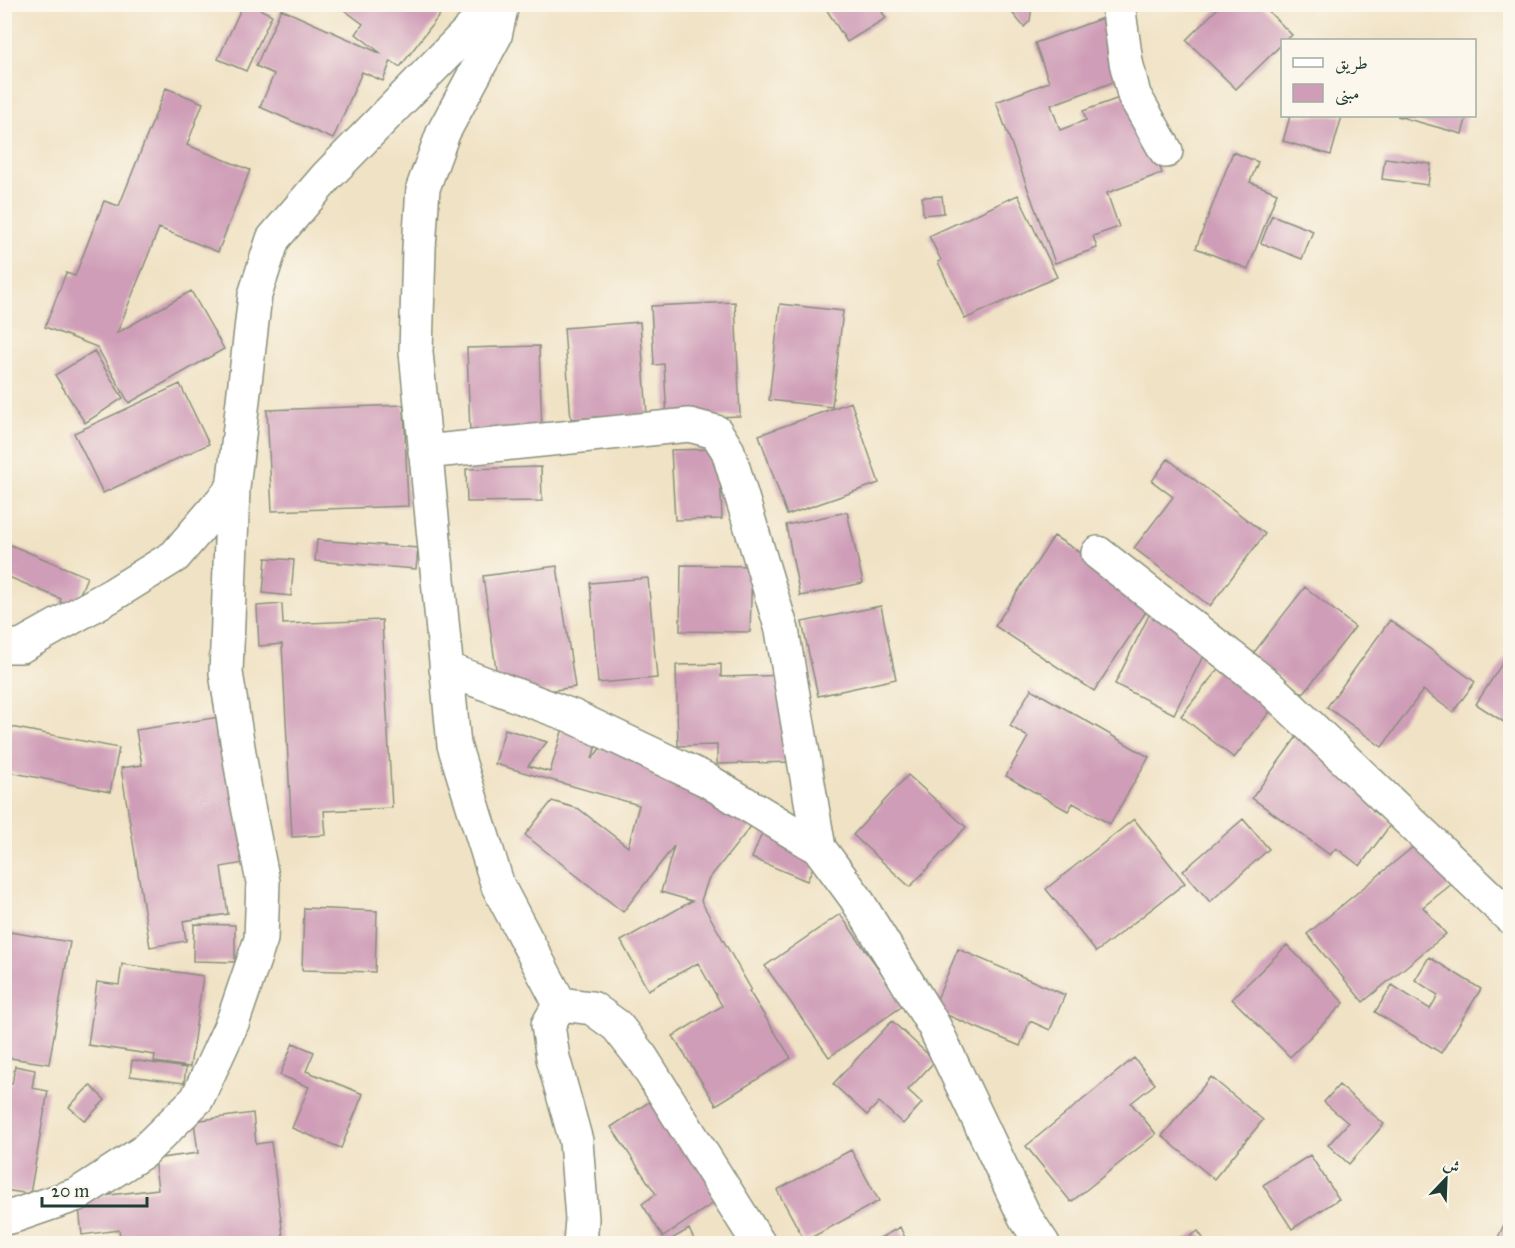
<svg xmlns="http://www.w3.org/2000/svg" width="1515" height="1248" font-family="'IM FELL Great Primer',Amiri,serif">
<rect width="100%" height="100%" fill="#fbf7ec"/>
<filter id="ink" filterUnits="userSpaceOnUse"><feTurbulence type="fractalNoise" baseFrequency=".0167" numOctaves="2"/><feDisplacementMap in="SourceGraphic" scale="12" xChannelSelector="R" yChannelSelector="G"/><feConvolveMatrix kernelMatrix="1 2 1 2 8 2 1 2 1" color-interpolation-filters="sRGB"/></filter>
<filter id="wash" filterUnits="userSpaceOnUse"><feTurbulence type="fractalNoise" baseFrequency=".008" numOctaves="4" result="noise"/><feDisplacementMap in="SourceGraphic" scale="24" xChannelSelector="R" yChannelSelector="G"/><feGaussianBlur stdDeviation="1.35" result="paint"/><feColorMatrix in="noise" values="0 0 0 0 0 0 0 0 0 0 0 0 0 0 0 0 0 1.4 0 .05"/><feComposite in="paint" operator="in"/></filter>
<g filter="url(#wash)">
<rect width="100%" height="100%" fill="#f0e2c5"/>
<g id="blocks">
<path fill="#cf9db7" d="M 243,4 L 249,4 L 272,15 L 246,71 L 218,59 Z
M 346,4 L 448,4 L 400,67 L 391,61 L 383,81 L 362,72 L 333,139 L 260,107 L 274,74 L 256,66 L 281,9 L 382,54 L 356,34 L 363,24 L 343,9 Z
M 823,4 L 877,4 L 886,18 L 847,42 Z
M 1222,4 L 1261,4 L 1292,35 L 1286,40 L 1282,40 L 1282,44 L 1236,89 L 1186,40 Z
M 993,5 L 1032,5 L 1030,21 L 1024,27 L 1009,9 L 993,8 Z
M 1111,15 L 1133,75 L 1051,105 L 1060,130 L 1086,120 L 1083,111 L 1133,93 L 1162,173 L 1107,193 L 1119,227 L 1093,236 L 1097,248 L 1055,263 L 996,102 L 1049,82 L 1035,43 Z
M 166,88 L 203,103 L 187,145 L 250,170 L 218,252 L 159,228 L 117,333 L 191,291 L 224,349 L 129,403 L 97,347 L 45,327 L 66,273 L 75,276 L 104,201 L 119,206 Z
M 1290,116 L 1342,116 L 1331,155 L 1283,141 Z
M 1397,116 L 1467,116 L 1462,134 Z
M 1233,152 L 1258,162 L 1250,182 L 1277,193 L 1248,269 L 1196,248 Z
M 1385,158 L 1431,164 L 1428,185 L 1382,179 Z
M 1018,195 L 1057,277 L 965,319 L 938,262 L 941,260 L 929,236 Z
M 942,196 L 944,213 L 923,215 L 922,197 Z
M 1272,215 L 1313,231 L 1302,259 L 1261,243 Z
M 735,302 L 740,416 L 667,419 L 664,364 L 654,365 L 651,306 Z
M 780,304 L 843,311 L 832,407 L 769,400 Z
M 640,322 L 647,414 L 571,419 L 564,328 Z
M 539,346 L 542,431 L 470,433 L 467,348 Z
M 94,351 L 123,398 L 85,423 L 55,375 Z
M 180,384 L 209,444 L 103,493 L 74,433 Z
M 851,402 L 879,483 L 787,515 L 759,435 Z
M 404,405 L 408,506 L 272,511 L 267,410 Z
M 719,449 L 722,519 L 675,520 L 671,450 Z
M 1168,459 L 1265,534 L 1210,606 L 1134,548 L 1173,497 L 1152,481 Z
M 541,467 L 542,501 L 467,502 L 466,469 Z
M 847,512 L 863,583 L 800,596 L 786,525 Z
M 1054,536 L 1106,569 L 1157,595 L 1094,691 L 995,626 Z
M 317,540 L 418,548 L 416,569 L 315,561 Z
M 6,543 L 87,577 L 74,608 L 60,602 L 61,599 L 4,575 Z
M 266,558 L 294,560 L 291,596 L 263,593 Z
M 681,565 L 752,566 L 750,632 L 680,631 Z
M 557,566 L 575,687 L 500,698 L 483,576 Z
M 648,578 L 657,678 L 598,683 L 590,583 Z
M 1305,587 L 1355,627 L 1303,694 L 1252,655 Z
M 282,604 L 283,624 L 382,620 L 392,808 L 324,811 L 326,835 L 292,837 L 282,644 L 259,646 L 257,606 Z
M 881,606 L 896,679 L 818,696 L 802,622 Z
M 1153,607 L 1213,636 L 1174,714 L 1115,684 Z
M 1390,620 L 1475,682 L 1453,712 L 1423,690 L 1382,747 L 1327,707 Z
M 1510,651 L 1510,726 L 1476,704 Z
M 721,664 L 721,677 L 791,675 L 793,762 L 717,764 L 717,745 L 678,746 L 676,665 Z
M 1219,668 L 1272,709 L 1234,758 L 1181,716 Z
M 1031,689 L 1149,757 L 1110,824 L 1073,803 L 1068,811 L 1006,776 L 1028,737 L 1010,726 Z
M 226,716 L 250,862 L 221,867 L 228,914 L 183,921 L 186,941 L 150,947 L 121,768 L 142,765 L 136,730 Z
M 11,727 L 119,748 L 110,792 L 4,771 Z
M 563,728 L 598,738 L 592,759 L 605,742 L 760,815 L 708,880 L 701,901 L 751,989 L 749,991 L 791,1058 L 716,1105 L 673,1036 L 722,1006 L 698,963 L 648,990 L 621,941 L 692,901 L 661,892 L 674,846 L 623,912 L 525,835 L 552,801 L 579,809 L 628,847 L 639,805 L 495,764 L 505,729 L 547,742 L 528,766 L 550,772 Z
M 1298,735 L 1383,798 L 1373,811 L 1391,824 L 1360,866 L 1336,848 L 1330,855 L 1252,798 Z
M 908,775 L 966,827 L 910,887 L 853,835 Z
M 1134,819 L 1185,883 L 1096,952 L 1046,889 Z
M 1243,819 L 1269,849 L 1210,902 L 1183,871 Z
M 766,823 L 822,846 L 807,881 L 752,858 Z
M 1419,842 L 1453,883 L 1423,907 L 1446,934 L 1363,1002 L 1307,934 Z
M 304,908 L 377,911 L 375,972 L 302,970 Z
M 840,914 L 904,1005 L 829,1057 L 765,966 Z
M 194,924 L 235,925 L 235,962 L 193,961 Z
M 4,931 L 70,942 L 49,1064 L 4,1057 Z
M 1287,945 L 1344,1003 L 1290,1057 L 1232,999 Z
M 958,949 L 1065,995 L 1050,1030 L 1030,1021 L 1020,1046 L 933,1009 Z
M 1429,957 L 1481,989 L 1441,1053 L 1375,1012 L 1392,985 L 1430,1009 L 1438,995 L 1415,980 Z
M 122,964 L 203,976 L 190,1067 L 154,1062 L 155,1055 L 88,1045 L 97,982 L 119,985 Z
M 892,1021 L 935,1061 L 908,1090 L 922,1103 L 903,1124 L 879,1102 L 867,1115 L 833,1084 Z
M 293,1043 L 314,1052 L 306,1071 L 363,1094 L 341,1148 L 292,1128 L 309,1087 L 280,1075 Z
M 1134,1058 L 1155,1084 L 1131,1103 L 1156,1134 L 1071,1202 L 1026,1146 Z
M 132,1060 L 186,1068 L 184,1083 L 130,1076 Z
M 15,1066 L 35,1070 L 32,1088 L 48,1091 L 30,1194 L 4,1190 L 4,1082 L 12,1084 Z
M 1211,1077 L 1263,1120 L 1214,1179 L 1162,1136 Z
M 90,1085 L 105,1100 L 85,1121 L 69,1107 Z
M 1339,1085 L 1384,1124 L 1349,1164 L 1328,1145 L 1348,1123 L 1324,1102 Z
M 664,1092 L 731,1191 L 663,1237 L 642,1204 L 656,1194 L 611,1127 Z
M 253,1113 L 256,1144 L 271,1142 L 284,1244 L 121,1244 L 119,1230 L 82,1235 L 78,1199 L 158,1189 L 154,1159 L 198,1153 L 194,1121 Z
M 851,1150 L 879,1201 L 805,1241 L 777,1190 Z
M 1310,1155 L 1339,1199 L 1292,1229 L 1263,1185 Z
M 1508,1216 L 1510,1218 L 1510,1244 L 1495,1244 Z
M 900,1227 L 908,1244 L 869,1244 Z
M 689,1229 L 696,1244 L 663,1244 Z
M 1198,1231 L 1207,1244 L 1179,1244 Z"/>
</g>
</g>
<g filter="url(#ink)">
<use href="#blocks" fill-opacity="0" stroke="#88907c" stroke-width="1.5"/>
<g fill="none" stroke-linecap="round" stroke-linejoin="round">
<g stroke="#88907c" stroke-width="36">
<path id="street" d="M 502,4 L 495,36 L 443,133 L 423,188 L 419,248 L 416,352 L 454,745 L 498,886 L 560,1004
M 1118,4 L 1126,62 L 1134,95 L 1166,151
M 425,452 L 689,425 L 716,432 L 728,451 L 782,630 L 819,848
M 1098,553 L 1267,685 L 1510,917
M 4,646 L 21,646 L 112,595 L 175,556 L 233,488
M 446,669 L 572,716 L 705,779 L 819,848 L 855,897 L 934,1026 L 1025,1217 L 1043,1244
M 4,1218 L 14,1216 L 78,1194 L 143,1152 L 197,1099 L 233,1021 L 261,939 L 263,882 L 246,796 L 226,673 L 233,488 L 255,295 L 273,239 L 327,176 L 495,4
M 580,1244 L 582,1219 L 576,1141 L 553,1058 L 548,1025 L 560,1004 L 592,1008 L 617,1026 L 642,1058 L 759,1244"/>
</g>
<use href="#street" stroke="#fff" stroke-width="33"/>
</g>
</g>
<rect width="1515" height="1248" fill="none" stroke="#fbf7ec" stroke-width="24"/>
<rect x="1281" y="39" width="195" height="78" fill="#fbf7ec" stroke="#a3ada2" stroke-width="1.5"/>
<rect x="1293" y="58" width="30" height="9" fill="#ffffff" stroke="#a3ada2" stroke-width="1.5"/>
<text x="1335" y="69" font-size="18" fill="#1f3d34">طريق</text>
<rect x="1293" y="84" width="30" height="18" fill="#cf9db7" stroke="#a3ada2" stroke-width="1.5"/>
<text x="1335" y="99" font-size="18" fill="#1f3d34">مبنى</text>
<g transform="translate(1446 1179) rotate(23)" stroke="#fbf7ec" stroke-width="4.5" paint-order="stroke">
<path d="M0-4.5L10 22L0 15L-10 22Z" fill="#1f3d34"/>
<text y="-9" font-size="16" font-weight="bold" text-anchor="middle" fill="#1f3d34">ش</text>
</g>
<path d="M42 1197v9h105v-9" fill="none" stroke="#1f3d34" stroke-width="3"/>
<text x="51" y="1197" font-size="18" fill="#1f3d34" stroke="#fbf7ec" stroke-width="4.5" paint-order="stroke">20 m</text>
</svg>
